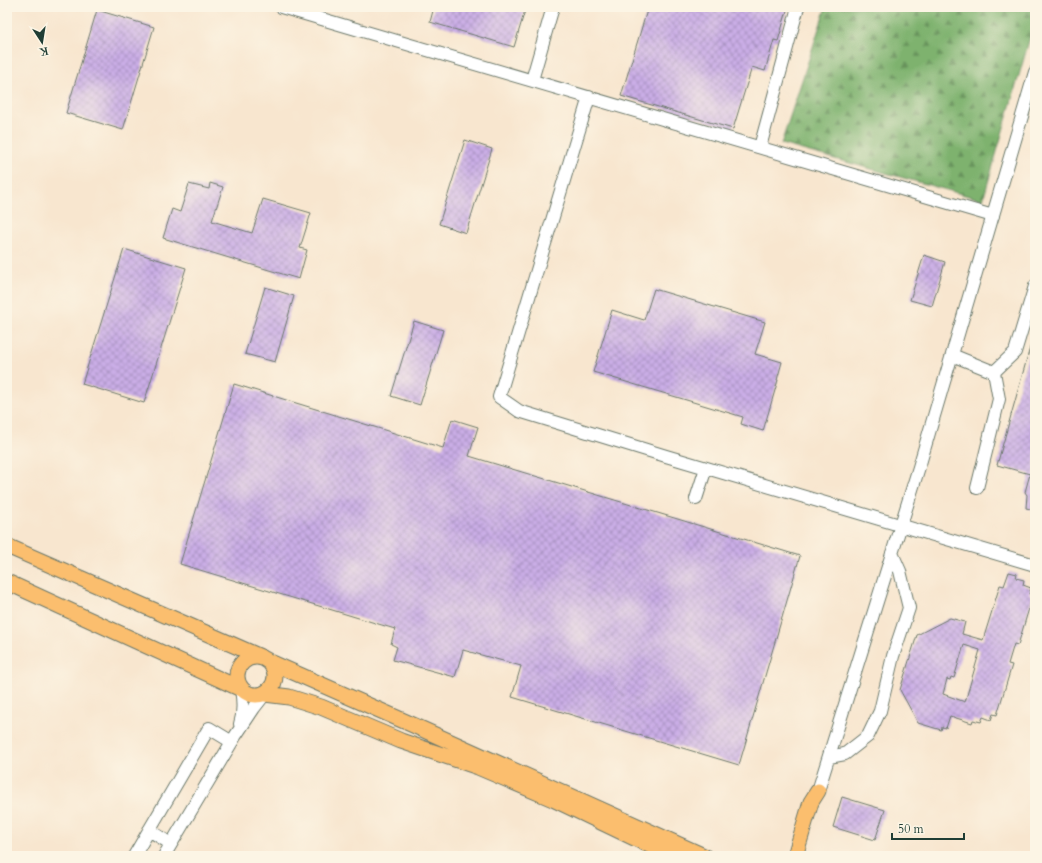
<svg xmlns="http://www.w3.org/2000/svg" width="1042" height="863" font-family="Cardo,serif">
<defs>
<pattern id="forest-firs" width="22" height="20" patternUnits="userSpaceOnUse"><rect width="22" height="20" fill="#7eb26e"/><path d="M5 1l3.5 6h-7zM16 11l3.5 6h-7z" fill="#67925b"/></pattern>
<pattern id="building-cross-hatch" width="8" height="8" patternUnits="userSpaceOnUse"><rect width="8" height="8" fill="#caade6"/><path d="M0 0l8 8M0 8l8-8" fill="none" stroke="#a38ebb"/></pattern>
</defs>
<rect width="100%" height="100%" fill="#fcf5e5"/>
<filter id="ink" filterUnits="userSpaceOnUse"><feTurbulence type="fractalNoise" baseFrequency=".025" numOctaves="2"/><feDisplacementMap in="SourceGraphic" scale="8" xChannelSelector="R" yChannelSelector="G"/><feConvolveMatrix kernelMatrix="1 2 1 2 8 2 1 2 1" color-interpolation-filters="sRGB"/></filter>
<filter id="wash" filterUnits="userSpaceOnUse"><feTurbulence type="fractalNoise" baseFrequency=".012" numOctaves="4" result="noise"/><feDisplacementMap in="SourceGraphic" scale="16" xChannelSelector="R" yChannelSelector="G"/><feGaussianBlur stdDeviation="0.9" result="paint"/><feColorMatrix in="noise" values="0 0 0 0 0 0 0 0 0 0 0 0 0 0 0 0 0 1.4 0 .05"/><feComposite in="paint" operator="in"/></filter>
<g filter="url(#wash)">
<rect width="100%" height="100%" fill="#f8e6cf"/>
<path fill="url(#forest-firs)" stroke="#4e7851" d="M 826,7 L 1035,7 L 1035,20 L 983,200 L 781,144 Z"/>
<g id="blocks">
<path fill="url(#building-cross-hatch)" fill-rule="evenodd" d="M 434,7 L 526,7 L 514,47 L 430,22 Z
M 648,7 L 788,7 L 778,41 L 774,40 L 765,71 L 752,67 L 733,129 L 621,96 Z
M 97,10 L 154,27 L 123,130 L 66,113 Z
M 465,140 L 492,149 L 466,233 L 439,224 Z
M 210,183 L 223,187 L 212,221 L 252,233 L 263,199 L 311,213 L 300,248 L 307,250 L 299,279 L 163,238 L 172,209 L 180,212 L 189,184 L 209,189 Z
M 124,249 L 186,268 L 144,403 L 82,384 Z
M 924,255 L 945,262 L 932,306 L 910,300 Z
M 265,287 L 294,296 L 275,362 L 245,354 Z
M 654,289 L 765,322 L 755,354 L 782,362 L 777,380 L 778,380 L 763,431 L 741,424 L 743,417 L 593,372 L 612,310 L 644,320 Z
M 414,321 L 443,330 L 420,405 L 391,396 Z
M 1033,337 L 1035,337 L 1035,510 L 1026,508 L 1027,495 L 1025,492 L 1030,474 L 997,465 Z
M 234,384 L 443,448 L 452,419 L 478,427 L 469,456 L 800,556 L 739,765 L 512,697 L 521,666 L 463,650 L 455,677 L 393,660 L 397,647 L 391,644 L 395,629 L 180,564 Z
M 1009,572 L 1017,574 L 1016,578 L 1024,580 L 1023,585 L 1031,588 L 1029,594 L 1033,595 L 1018,645 L 1014,644 L 1008,664 L 1012,665 L 997,715 L 993,714 L 991,720 L 983,717 L 981,722 L 973,720 L 972,723 L 950,716 L 946,728 L 942,727 L 941,730 L 918,723 L 900,690 L 917,635 L 950,618 L 965,622 L 962,634 L 983,640 L 1000,585 L 1004,586 ZM 964,645 L 980,650 L 965,702 L 943,694 L 947,679 L 950,680 L 951,677 L 954,678 Z
M 842,797 L 885,810 L 875,840 L 833,827 Z"/>
</g>
</g>
<g filter="url(#ink)">
<use href="#blocks" fill-opacity="0" stroke="#6b786a" stroke-width="1"/>
<g fill="none" stroke-linecap="round" stroke-linejoin="round">
<g stroke="#6b786a" stroke-width="14">
<path id="minor" d="M 281,7 L 993,216
M 532,80 L 553,7
M 589,97 L 499,397 L 519,411 L 666,456 L 1035,565
M 760,147 L 798,7
M 952,355 L 994,372
M 994,372 L 1015,352 L 1035,286
M 977,488 L 999,399 L 994,372
M 696,499 L 706,468
M 240,724 C 244,712 243,701 241,689
M 829,757 L 845,754 L 868,736 L 880,711 L 893,656 L 909,608 L 900,571 L 892,553
M 818,791 L 919,467 L 1035,72
M 149,830 L 171,844
M 134,856 L 209,728 L 232,742
M 164,856 L 236,735 L 254,708 L 265,694"/>
</g>
<g stroke="#6b786a" stroke-width="17">
<path id="major" d="M 7,546 L 263,658
M 7,582 L 241,689
M237 676a19 19 0 1 1 38 0a19 19 0 1 1-38 0Z
M 268,661 L 413,725 L 704,856
M 265,694 L 289,697 L 321,707 L 401,741 L 478,767 L 553,799 L 672,856
M 795,856 L 811,802 L 818,791"/>
</g>
<use href="#minor" stroke="#fff" stroke-width="12"/>
<use href="#major" stroke="#fbbe6e" stroke-width="15"/>
</g>
</g>
<rect width="1042" height="863" fill="none" stroke="#fcf5e5" stroke-width="24"/>
<g transform="translate(42 42) rotate(168)" stroke="#fcf5e5" stroke-width="3" paint-order="stroke">
<path d="M0-3L7 15L0 10L-7 15Z" fill="#1f3d34"/>
<text y="-6" font-size="11" font-weight="bold" text-anchor="middle" fill="#1f3d34">K</text>
</g>
<path d="M892 833v6h72v-6" fill="none" stroke="#1f3d34" stroke-width="2"/>
<text x="898" y="833" font-size="12" fill="#1f3d34" stroke="#fcf5e5" stroke-width="3" paint-order="stroke">50 m</text>
</svg>
